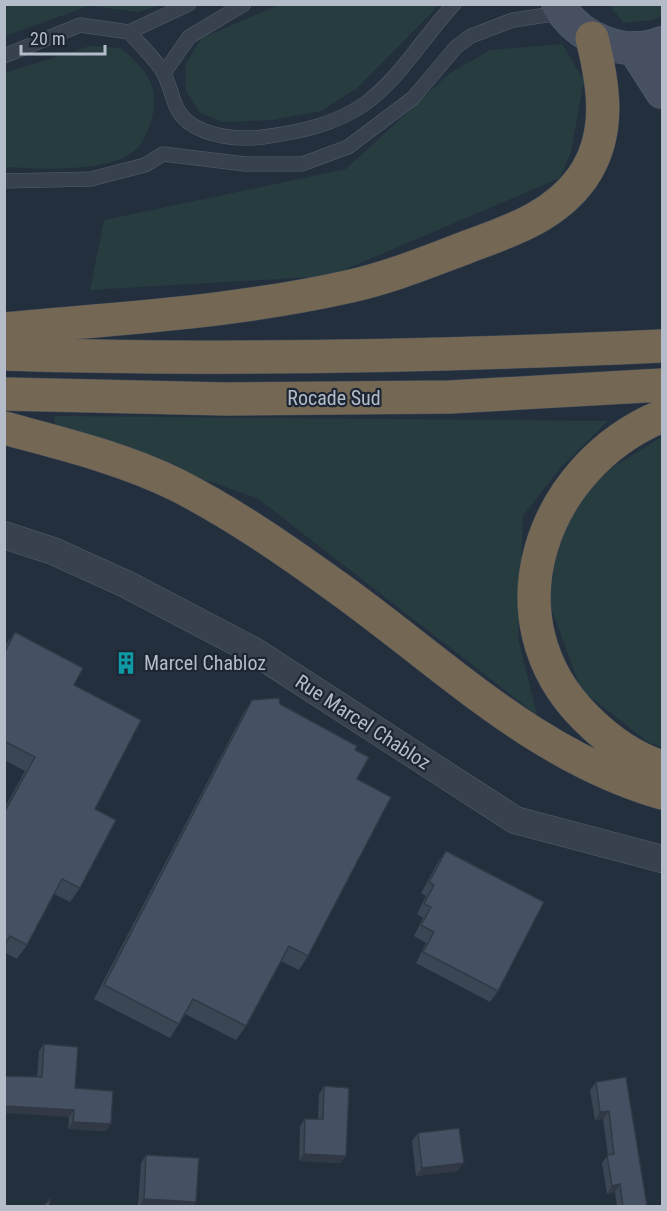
<svg xmlns="http://www.w3.org/2000/svg" width="667" height="1211" font-family="'Roboto Condensed',sans-serif">
<rect width="100%" height="100%" fill="#242f3e"/>
<path fill="#263c3f" d="M 13,4 L 160,4 L 161,5 L 138,12 L 89,6 L 5,36 L 4,8 Z
M 281,4 L 439,4 L 439,5 L 356,89 L 321,111 L 272,120 L 221,122 L 199,112 L 186,91 L 186,63 L 202,38 Z
M 609,5 L 662,5 L 662,15 L 653,20 L 624,23 Z
M 562,44 L 584,80 L 571,152 L 560,178 L 330,276 L 90,290 L 104,220 L 346,169 L 450,73 L 490,50 Z
M 90,46 L 120,48 C 142,65 159,83 153,113 C 150,125 147,137 138,147 C 114,174 39,169 5,167 L 5,73 Z
M 54,416 L 608,421 L 560,468 L 523,516 L 518,638 L 537,715 L 257,498 L 56,428 Z
M 662,437 L 662,747 L 648,742 L 581,690 L 549,602 L 560,533 L 600,475 Z"/>
<g fill="none" stroke-linecap="round" stroke-linejoin="round">
<g stroke="#565f6c" stroke-width="15">
<path id="lane" d="M 129,32 L 189,4
M 4,56 L 80,25 L 129,32 C 140,45 156,59 164,74 C 173,91 172,109 188,122 C 208,137 239,140 263,137 C 299,132 335,125 366,103 C 401,77 424,36 454,4
M 164,73 L 189,37 L 244,4
M 4,181 L 91,179 L 145,165 L 163,154 L 245,164 L 302,164 L 348,147 L 413,98 L 456,47 L 471,36 L 513,20 L 561,13"/>
</g>
<g stroke="#565f6c" stroke-width="28">
<path id="street" d="M 4,535 L 53,551 L 126,584 L 254,651 L 515,820 L 662,859"/>
</g>
<g stroke="#565f6c" stroke-width="34">
<path id="secondary" d="M 558,4 C 578,39 625,58 662,43
M 634,48 L 662,92"/>
</g>
<g stroke="#434c59" stroke-width="34">
<path id="highway" d="M 4,329 C 121,318 237,312 351,286 C 391,277 430,261 467,247 C 510,231 554,217 582,178 C 612,135 604,86 592,38
M 4,354 C 224,361 443,356 662,346
M 4,394 L 226,399 L 450,397 L 662,385
M 662,416 C 541,466 486,619 586,718 C 608,740 633,758 662,767
M 4,428 C 63,444 122,458 177,485 C 232,513 284,549 334,585 C 441,661 534,756 662,793"/>
</g>
<use href="#lane" stroke="#38414e" stroke-width="14"/>
<use href="#street" stroke="#38414e" stroke-width="27"/>
<use href="#secondary" stroke="#465061" stroke-width="33"/>
<use href="#highway" stroke="#746855" stroke-width="33"/>
</g>
<path fill="#3b4654" d="M 15,632 L 74,685 L 95,809 L 80,888 L 70,902 L 54,894 L 27,945 L 17,959 L 4,952 L 4,809 L 25,771 L 4,760 L 4,647 Z
M 252,700 L 280,704 L 355,750 L 357,779 L 308,956 L 299,970 L 281,961 L 246,1026 L 236,1040 L 185,1014 L 179,1024 L 170,1038 L 94,999 L 243,714 Z
M 446,851 L 498,991 L 490,1002 L 416,963 L 426,943 L 414,936 L 423,918 L 417,914 L 426,896 L 421,893 L 438,862 Z
M 44,1044 L 75,1088 L 111,1124 L 106,1131 L 68,1129 L 69,1117 L 37,1077 L 39,1051 Z
M 626,1077 L 647,1206 L 617,1206 L 615,1192 L 607,1194 L 602,1163 L 608,1155 L 603,1119 L 595,1120 L 590,1090 L 596,1082 Z
M 324,1086 L 341,1163 L 299,1161 L 300,1126 L 305,1119 L 318,1119 L 319,1094 Z
M 418,1133 L 458,1171 L 416,1176 L 412,1141 Z
M 146,1155 L 193,1206 L 138,1206 L 141,1163 Z"/>
<path fill="#303945" d="M 4,4 L 13,4 L 4,8 Z
M 4,1106 L 74,1110 L 69,1117 L 4,1113 Z
M 609,1111 L 603,1119 L 595,1120 L 600,1112 Z
M 73,1122 L 111,1124 L 106,1131 L 68,1129 Z
M 304,1154 L 346,1156 L 341,1163 L 299,1161 Z
M 464,1163 L 458,1171 L 416,1176 L 422,1168 Z
M 620,1184 L 615,1192 L 607,1194 L 612,1186 Z
M 144,1199 L 196,1202 L 193,1206 L 139,1206 Z"/>
<path fill="#455162" stroke="#303945" stroke-width="1.5" d="M 15,632 L 83,668 L 74,685 L 141,720 L 95,809 L 116,820 L 80,888 L 62,879 L 27,945 L 10,936 L 4,946 L 4,813 L 35,757 L 4,741 L 4,650 L 6,650 Z
M 279,698 L 280,704 L 357,746 L 355,750 L 369,757 L 357,779 L 391,797 L 308,956 L 289,946 L 246,1026 L 193,999 L 179,1024 L 104,985 L 252,700 Z
M 446,851 L 544,902 L 498,991 L 423,952 L 434,932 L 421,925 L 431,907 L 424,904 L 434,885 L 429,882 Z
M 44,1044 L 78,1047 L 75,1088 L 113,1091 L 111,1124 L 73,1122 L 74,1110 L 4,1106 L 4,1076 L 42,1077 Z
M 626,1077 L 647,1206 L 623,1206 L 620,1184 L 612,1186 L 607,1155 L 614,1154 L 609,1111 L 600,1112 L 596,1082 Z
M 324,1086 L 349,1088 L 346,1156 L 304,1154 L 305,1119 L 323,1119 Z
M 459,1128 L 464,1163 L 422,1168 L 418,1133 Z
M 146,1155 L 199,1158 L 196,1202 L 144,1199 Z
M 50,1199 L 49,1206 L 44,1206 Z"/>
<defs>
<g id="building-bare" transform="scale(1.8)"><path d="M-4-6H4V6H1V3H-1V6H-4ZM-2.5-4.3h1.7v1.8h-1.7ZM.8-4.3h1.7v1.8H.8ZM-2.5-1h1.7V.8h-1.7ZM.8-1h1.7V.8H.8Z" fill="#0f9aa8" stroke="#1d2633" stroke-width="2.5" paint-order="stroke"/></g>
</defs>
<g fill-rule="evenodd">
<use href="#building-bare" x="126" y="663"/>
</g>
<g text-anchor="middle" stroke-width="4.5" stroke-linejoin="round" paint-order="stroke">
<g font-size="20" fill="#b4bcc9" stroke="#1d2633">
<text x="334" y="405">Rocade Sud</text>
<text transform="translate(363 722) rotate(33)" y="7">Rue Marcel Chabloz</text>
</g>
<g font-size="20" fill="#b4bcc9" stroke="#1d2633" text-anchor="start">
<text x="144" y="670">Marcel Chabloz</text>
</g>
</g>
<rect width="667" height="1211" fill="none" stroke="#b4bcc9" stroke-width="12"/>
<path d="M21 45v9h84v-9" fill="none" stroke="#b4bcc9" stroke-width="3"/>
<text x="30" y="45" font-size="18" fill="#b4bcc9" stroke="#1d2633" stroke-width="4.5" paint-order="stroke">20 m</text>
</svg>
